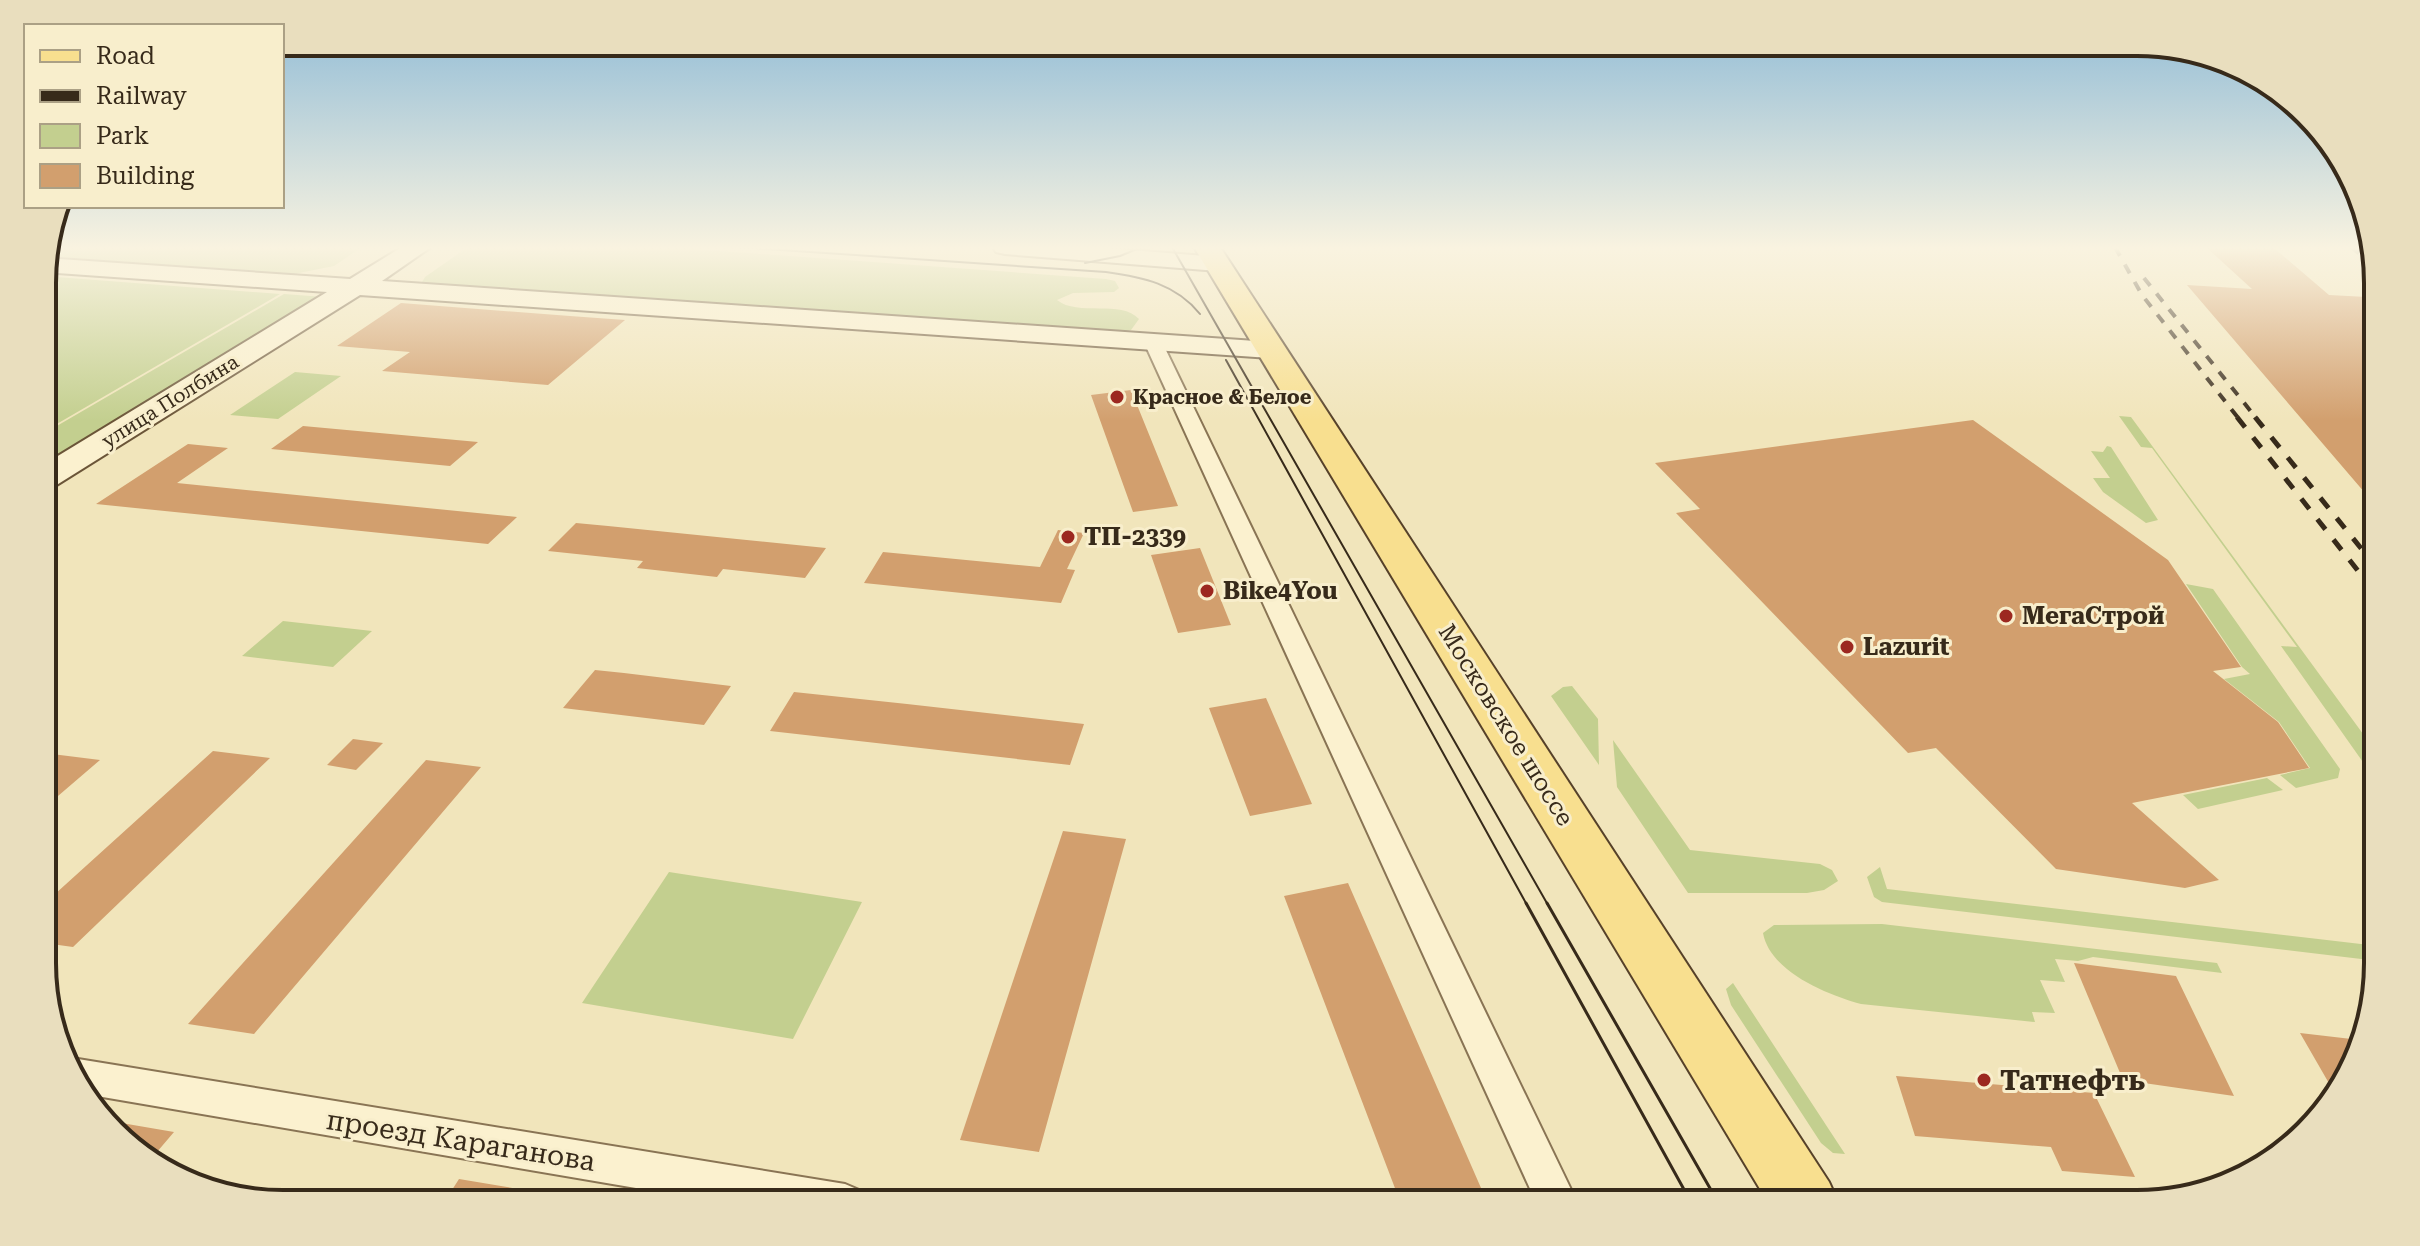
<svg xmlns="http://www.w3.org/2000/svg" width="2420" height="1246" font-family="'Roboto Serif',serif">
<rect width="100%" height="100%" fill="#f1e5bb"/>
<path fill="#c3cf8f" d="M 48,247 L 362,247 L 334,266 L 294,274 L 45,256 Z
M 468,247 L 665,247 L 1106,279 L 1115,281 L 1119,288 L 1114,292 L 1073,293 L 1057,300 C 1078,317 1121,299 1139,319 L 1131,330 L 1111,334 L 421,284 L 425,277 Z
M 43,276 L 280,294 L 43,432 Z
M 284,294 L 324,297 L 43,466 L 43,434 Z
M 295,372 L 341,376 L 278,419 L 230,415 Z
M 2119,416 L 2131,417 L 2377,753 L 2377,782 L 2281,646 L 2297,647 L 2152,448 L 2141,447 Z
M 2107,446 L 2111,447 L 2158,520 L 2146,523 L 2103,492 L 2093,478 L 2110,478 L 2091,451 L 2103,452 Z
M 2186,584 L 2213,589 L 2340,769 L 2338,778 L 2296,788 L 2280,775 L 2310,768 L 2279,722 L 2224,679 L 2250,674 L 2242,667 Z
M 283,621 L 372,631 L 333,667 L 242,656 Z
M 1572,686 L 1598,719 L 1599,765 L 1551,696 L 1563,687 Z
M 1613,740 L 1690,850 L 1820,864 L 1832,870 L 1838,881 L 1824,890 L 1807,893 L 1688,893 L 1617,787 Z
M 2267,778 L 2283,790 L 2198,809 L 2183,795 Z
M 1880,867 L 1887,889 L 2378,946 L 2378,961 L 1882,902 L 1874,897 L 1867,877 Z
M 669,872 L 862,902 L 793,1039 L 582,1003 Z
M 1882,924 L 2217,963 L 2222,973 L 2093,957 L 2078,961 L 2055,959 L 2065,982 L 2040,980 L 2055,1013 L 2032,1012 L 2035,1022 L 1861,1004 C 1828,995 1770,972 1763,933 L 1774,925 Z
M 1733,983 L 1845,1154 L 1833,1153 L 1821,1143 L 1731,1005 L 1726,989 Z"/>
<path fill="#d29f6e" d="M 2206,247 L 2274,248 L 2329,295 L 2367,297 L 2376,304 L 2377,507 L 2187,285 L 2252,289 Z
M 401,303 L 570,316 L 625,320 L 548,385 L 382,371 L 410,352 L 337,346 Z
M 1131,390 L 1178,506 L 1133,512 L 1091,395 Z
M 1973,420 L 2168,560 L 2241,667 L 2213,671 L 2278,722 L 2309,768 L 2132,803 L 2219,880 L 2185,888 L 2056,869 L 1936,748 L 1908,753 L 1676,513 L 1700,509 L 1655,463 Z
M 303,426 L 478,442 L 450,466 L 271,449 Z
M 188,444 L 228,448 L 177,483 L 517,517 L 488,544 L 96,504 Z
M 576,523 L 608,526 L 826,548 L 805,578 L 723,569 L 717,577 L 637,568 L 643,561 L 548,551 Z
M 1058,530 L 1084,533 L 1067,569 L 1075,570 L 1061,603 L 864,583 L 883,552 L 1040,567 Z
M 1200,548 L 1231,625 L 1178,633 L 1151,555 Z
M 595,670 L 624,673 L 731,686 L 704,725 L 563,708 Z
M 794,692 L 907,704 L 1084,724 L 1070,765 L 770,731 Z
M 1266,698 L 1312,804 L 1250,816 L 1209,708 Z
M 353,739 L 383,743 L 356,770 L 327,765 Z
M 213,751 L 270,758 L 73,947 L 44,943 L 44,904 Z
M 44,753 L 100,760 L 44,808 Z
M 426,760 L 481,767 L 254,1034 L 188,1024 Z
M 1063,831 L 1126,839 L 1039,1152 L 960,1140 Z
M 1348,883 L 1488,1204 L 1401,1204 L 1284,896 Z
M 2074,963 L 2176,976 L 2234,1096 L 2123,1080 Z
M 2300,1033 L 2360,1040 L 2353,1070 L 2334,1092 Z
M 1896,1076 L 2094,1093 L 2135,1177 L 2062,1171 L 2051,1147 L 1915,1136 Z
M 104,1120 L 174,1132 L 151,1159 Z
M 459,1179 L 536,1192 L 535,1204 L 443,1204 Z"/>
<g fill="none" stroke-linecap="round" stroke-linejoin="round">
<g stroke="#897454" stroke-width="4">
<path id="street" d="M 1153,336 L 1162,342 L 1578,1204 L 1537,1204 L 1144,342 Z
M 78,1059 L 845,1184 L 859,1190 L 865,1204 L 730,1204 L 85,1094 L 72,1062 Z"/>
</g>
<g stroke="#6b5538" stroke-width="4">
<path id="secondary" d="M 402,247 L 431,247 L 382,281 L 1270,342 L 1280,344 L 1284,350 L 1280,356 L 1270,358 L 360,295 L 55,486 L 43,489 L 43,465 L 327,292 L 43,272 L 45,258 L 350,279 Z
M 993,247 L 1093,247 L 1218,257 L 1227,259 L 1230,264 L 1227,269 L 1218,271 L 1005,254 L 996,252 Z"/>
</g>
<g stroke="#564129" stroke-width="4">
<path id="primary" d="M 1194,247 L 1220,247 L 1829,1182 L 1839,1204 L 1769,1204 Z"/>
</g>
<use href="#street" fill="#fbf1cf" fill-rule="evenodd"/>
<use href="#secondary" fill="#fbf1cf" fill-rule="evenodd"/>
<use href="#primary" fill="#f8df8f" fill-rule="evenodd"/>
<path stroke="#372a1a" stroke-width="2" d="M 738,247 L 1106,272 C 1143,277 1176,284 1200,314
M 1172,247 L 1548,905
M 1085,263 L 1120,256 L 1142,247
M 1226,360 L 1527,905"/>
<path stroke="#372a1a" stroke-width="3" d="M 1526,903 L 1692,1204
M 1547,903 L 1719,1204"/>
<path stroke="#372a1a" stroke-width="4" stroke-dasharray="10 10" stroke-linecap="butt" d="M 2115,247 L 2142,295 L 2239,419
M 2351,247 L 2376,266
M 2144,278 L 2257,419"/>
<path stroke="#372a1a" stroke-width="5" stroke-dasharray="13 13" stroke-linecap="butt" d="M 2237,417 L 2377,595
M 2255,417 L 2377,568"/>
</g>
<linearGradient id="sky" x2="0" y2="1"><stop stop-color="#8bb9d6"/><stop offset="0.59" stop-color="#f9f3e0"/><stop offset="1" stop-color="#f9f3e0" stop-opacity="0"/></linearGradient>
<rect width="2420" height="421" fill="url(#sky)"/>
<g fill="#9c2820" stroke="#f8eecc" stroke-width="3">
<circle cx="1117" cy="397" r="8"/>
<circle cx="1068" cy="537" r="8"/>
<circle cx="1207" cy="591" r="8"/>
<circle cx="2006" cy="616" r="8"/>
<circle cx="1847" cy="647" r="8"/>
<circle cx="1984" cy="1080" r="8"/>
</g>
<g text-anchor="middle" stroke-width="6" stroke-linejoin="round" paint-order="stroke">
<g font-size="20" font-weight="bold" fill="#372a1a" stroke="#f8eecc" text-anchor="start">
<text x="1133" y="404">Красное &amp; Белое</text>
</g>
<g font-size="20" fill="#372a1a" stroke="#f8eecc">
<text transform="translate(170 401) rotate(-32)" y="7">улица Полбина</text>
</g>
<g font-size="24" font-weight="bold" fill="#372a1a" stroke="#f8eecc" text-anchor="start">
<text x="1084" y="545">ТП-2339</text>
<text x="1223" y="599">Bike4You</text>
<text x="2022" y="624">МегаСтрой</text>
<text x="1863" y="655">Lazurit</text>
</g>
<g font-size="24" fill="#372a1a" stroke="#f8eecc">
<text transform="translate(1506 725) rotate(58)" y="8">Московское шоссе</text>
</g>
<g font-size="28" font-weight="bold" fill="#372a1a" stroke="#f8eecc" text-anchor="start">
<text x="2000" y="1090">Татнефть</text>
</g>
<g font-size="28" fill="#372a1a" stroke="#f8eecc">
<text transform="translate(461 1140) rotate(9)" y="10">проезд Караганова</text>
</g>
</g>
<path d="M0 0H2420V1246H0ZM283 56H2137A227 227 0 0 1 2364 283V963A227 227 0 0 1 2137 1190H283A227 227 0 0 1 56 963V283A227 227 0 0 1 283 56Z" fill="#e9debe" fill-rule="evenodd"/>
<path fill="none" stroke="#372a1a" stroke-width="4" d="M283 56H2137A227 227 0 0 1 2364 283V963A227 227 0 0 1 2137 1190H283A227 227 0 0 1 56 963V283A227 227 0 0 1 283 56Z"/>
<rect x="24" y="24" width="260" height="184" fill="#f8eecc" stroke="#aba085" stroke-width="2"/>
<rect x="40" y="50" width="40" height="12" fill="#f8df8f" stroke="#aba085" stroke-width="2"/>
<text x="96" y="64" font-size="24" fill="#372a1a">Road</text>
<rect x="40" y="90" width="40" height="12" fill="#372a1a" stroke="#aba085" stroke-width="2"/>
<text x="96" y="104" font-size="24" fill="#372a1a">Railway</text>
<rect x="40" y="124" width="40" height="24" fill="#c3cf8f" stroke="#aba085" stroke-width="2"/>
<text x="96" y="144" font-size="24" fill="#372a1a">Park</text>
<rect x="40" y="164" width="40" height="24" fill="#d29f6e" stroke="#aba085" stroke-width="2"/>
<text x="96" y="184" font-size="24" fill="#372a1a">Building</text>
</svg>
